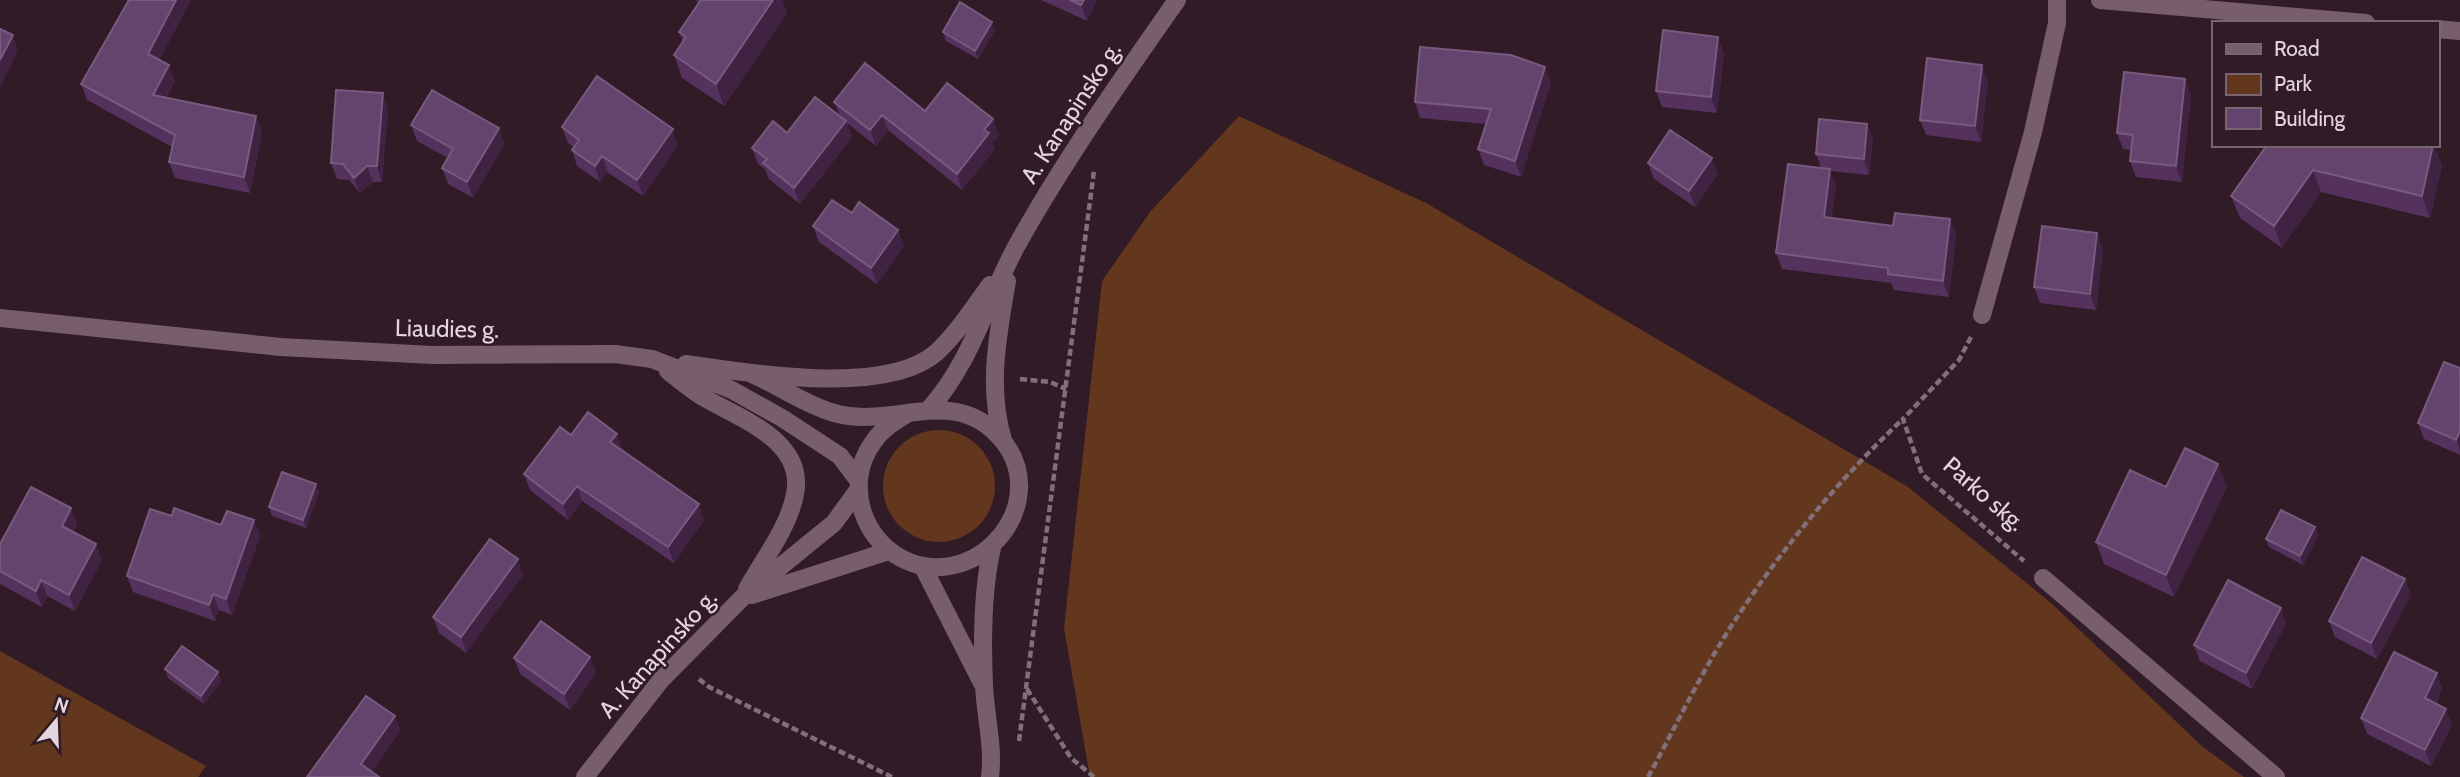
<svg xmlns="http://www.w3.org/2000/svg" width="2460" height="777" font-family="Cabin,sans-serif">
<rect width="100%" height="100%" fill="#301b26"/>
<path fill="#63361e" d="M 1239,116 L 1426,203 L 1908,487 L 2050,602 L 2203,747 L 2244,777 L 1090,777 L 1064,628 L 1102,281 L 1150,212 Z
M883 486a56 56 0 1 1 112 0a56 56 0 1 1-112 0Z
M 0,651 L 206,766 L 198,777 L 0,777 Z"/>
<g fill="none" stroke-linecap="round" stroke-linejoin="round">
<path stroke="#827079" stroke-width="4.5" stroke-dasharray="7 3.5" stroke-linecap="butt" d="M 1971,337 L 1959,360 L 1903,419 L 1922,474 L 2024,561
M 1020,379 L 1050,382 L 1066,389
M 699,679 L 709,687 L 892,777
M 1027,689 L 1071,758 L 1094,777
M 1019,741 L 1094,171
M 1648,777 C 1675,728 1700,675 1730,628 C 1779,552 1837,481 1903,419"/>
<path stroke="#775e6a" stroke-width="18" d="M 2100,0 L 2366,23
M 2437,29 L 2460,31
M 1982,315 L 2033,132 L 2057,23 L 2057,0
M 0,318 L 281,347 L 432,355 L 615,354 L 652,359 L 730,389 L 782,418 L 840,456 L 858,480
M 686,364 C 748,373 887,397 937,352 C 958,332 974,307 990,285
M 668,371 C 678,379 688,387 698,394 C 734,417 806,438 795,494 C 789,527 763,560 747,589
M 752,374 C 779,386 806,405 834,413 C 894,430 956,382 1003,441 C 1051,502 983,587 912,563 C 863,546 842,483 874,441 C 882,429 894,422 907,414
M 930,408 C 972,361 987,300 1017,245 C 1065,159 1121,80 1177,0
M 1003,440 C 987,387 998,334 1007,281
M 923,567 L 982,683
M 2043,578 L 2276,777
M 752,595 L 889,551
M 585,777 L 661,680 L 742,598 L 834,523 L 858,490
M 990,777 C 994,746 985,715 984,684 C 982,640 982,591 992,548"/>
</g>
<path fill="#55325e" d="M 191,0 L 159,60 L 175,81 L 166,98 L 262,132 L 250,193 L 175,178 L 169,162 L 172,147 L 87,100 L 81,84 Z
M 696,0 L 782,0 L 787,13 L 724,106 L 682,78 L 674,55 L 683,42 L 679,32 L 698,4 Z
M 1041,0 L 1097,0 L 1087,21 Z
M 995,30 L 978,59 L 946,41 L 943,32 Z
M 1724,53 L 1717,113 L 1662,107 L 1656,91 Z
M 1988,81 L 1981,142 L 1926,135 L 1920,120 Z
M 1551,83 L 1521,177 L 1484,165 L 1478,149 L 1486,124 L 1420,118 L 1415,102 Z
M 2191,95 L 2182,182 L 2136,177 L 2130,161 L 2131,150 L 2123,149 L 2117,133 Z
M 834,102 L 925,111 L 999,135 L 992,143 L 995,149 L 962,190 L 888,130 L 876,146 L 847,123 L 852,137 L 800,204 L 769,179 L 765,169 L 758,164 L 752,148 L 787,133 L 840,116 Z
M 388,109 L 382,182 L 373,182 L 360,193 L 349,180 L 337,179 L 331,163 Z
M 1867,124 L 1873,139 L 1869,175 L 1830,171 L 1836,185 L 1831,218 L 1956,235 L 1949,297 L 1894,290 L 1891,283 L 1782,269 L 1776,253 L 1821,168 L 1816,154 Z
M 411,125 L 499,128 L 504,144 L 473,198 L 448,184 L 442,168 L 448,158 L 417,141 Z
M 562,127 L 678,145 L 643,196 L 607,172 L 600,182 L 577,166 L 572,150 L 573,147 L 568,143 Z
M 2267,145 L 2434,145 L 2442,166 L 2430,218 L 2321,192 L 2282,248 L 2240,218 L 2231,196 Z
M 1648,163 L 1718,174 L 1695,207 L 1654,179 Z
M 852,213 L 898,230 L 904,246 L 877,284 L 819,242 L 813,226 Z
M 2103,249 L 2096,310 L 2040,303 L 2034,287 Z
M 2460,368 L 2460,455 L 2424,439 L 2418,423 Z
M 617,434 L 622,450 L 704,520 L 674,563 L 582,501 L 568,520 L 530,490 L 524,474 L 571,435 Z
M 2218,464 L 2227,487 L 2174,597 L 2104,564 L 2096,542 L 2166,487 Z
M 319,492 L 306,528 L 272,516 L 269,507 Z
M 71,508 L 77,524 L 73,532 L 102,560 L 75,611 L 47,596 L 42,607 L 0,584 L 0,544 Z
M 172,516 L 221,525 L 254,520 L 260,536 L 232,615 L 219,610 L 215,621 L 133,592 L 127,576 Z
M 2315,527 L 2318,536 L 2303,565 L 2269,547 L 2266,539 Z
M 523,575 L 466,653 L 439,633 L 433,617 Z
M 2405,579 L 2411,595 L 2377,659 L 2335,637 L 2329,621 Z
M 2286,624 L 2252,689 L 2200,661 L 2194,645 Z
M 590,657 L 596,673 L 570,710 L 520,674 L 514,658 Z
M 165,669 L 218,672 L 221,681 L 204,704 L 168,678 Z
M 2437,673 L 2442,689 L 2436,704 L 2452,725 L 2431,766 L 2367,734 L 2361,718 Z"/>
<path fill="#402242" d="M 176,0 L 191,0 L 154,70 L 148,54 Z
M 773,0 L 782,0 L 787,13 L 724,106 L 716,84 Z
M 1084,0 L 1097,0 L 1087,21 L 1081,5 Z
M 992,22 L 995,30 L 978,59 L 975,51 Z
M 13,35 L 18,51 L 0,87 L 0,60 Z
M 1718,37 L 1724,53 L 1717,113 L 1711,97 Z
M 169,65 L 175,81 L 158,111 L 153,95 Z
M 1982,65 L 1988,81 L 1981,142 L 1975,126 Z
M 1545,67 L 1551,83 L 1521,177 L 1515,161 Z
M 2185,79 L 2191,95 L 2182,182 L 2176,166 Z
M 383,93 L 388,109 L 382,182 L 377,166 Z
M 882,115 L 888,130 L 876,146 L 870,130 Z
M 256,116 L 262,132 L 250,193 L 244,177 Z
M 993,119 L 999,135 L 992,143 L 995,149 L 962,190 L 957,174 L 984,130 Z
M 846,121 L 852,137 L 800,204 L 794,188 Z
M 1867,124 L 1873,139 L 1869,175 L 1864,159 Z
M 499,128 L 504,144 L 473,198 L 467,182 Z
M 673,129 L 678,145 L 643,196 L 637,180 Z
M 2433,145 L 2434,145 L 2442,166 L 2430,218 L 2422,196 Z
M 602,156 L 607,172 L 600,182 L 595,166 Z
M 1712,158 L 1718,174 L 1695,207 L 1689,191 Z
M 367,166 L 373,182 L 360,193 L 354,178 Z
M 1830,169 L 1836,185 L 1830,233 L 1824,217 Z
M 2313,170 L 2321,192 L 2282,248 L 2274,226 Z
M 1950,219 L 1956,235 L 1949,297 L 1943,281 Z
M 898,230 L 904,246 L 877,284 L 871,268 Z
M 2097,233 L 2103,249 L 2096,310 L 2090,294 Z
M 2460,430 L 2460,450 L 2456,440 Z
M 617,434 L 622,449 L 616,457 L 610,442 Z
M 2218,464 L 2227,487 L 2174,597 L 2166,575 Z
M 316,484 L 319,492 L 306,528 L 303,520 Z
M 577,486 L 582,501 L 568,520 L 563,504 Z
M 699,504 L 704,520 L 674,563 L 668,547 Z
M 71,508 L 77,524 L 67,542 L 62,526 Z
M 254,520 L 260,536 L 232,615 L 226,599 Z
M 2315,527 L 2318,536 L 2303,565 L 2300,556 Z
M 96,544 L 102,560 L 75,611 L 69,595 Z
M 518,559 L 523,575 L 466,653 L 461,637 Z
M 2405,579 L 2411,595 L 2377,659 L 2371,643 Z
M 41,580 L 47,596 L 42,607 L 36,591 Z
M 213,594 L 219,610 L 215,621 L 209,605 Z
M 2281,608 L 2286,624 L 2252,689 L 2246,673 Z
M 590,657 L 596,673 L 570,710 L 564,694 Z
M 218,672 L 221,681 L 204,704 L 201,696 Z
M 2437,673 L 2442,689 L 2430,714 L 2425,698 Z
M 2446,709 L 2452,725 L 2431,766 L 2425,750 Z
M 395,716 L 401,731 L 368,777 L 361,764 Z"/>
<path fill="#64446c" stroke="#785a7e" stroke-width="2" d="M 129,0 L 176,0 L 148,54 L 169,65 L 153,95 L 256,116 L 244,177 L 169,162 L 175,135 L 81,84 Z
M 701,0 L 773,0 L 716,84 L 674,55 L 686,37 L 679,32 Z
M 1070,0 L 1084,0 L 1081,5 Z
M 960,2 L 992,22 L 975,51 L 943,32 Z
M 0,29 L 13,35 L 0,60 Z
M 1663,30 L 1718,37 L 1711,97 L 1656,91 Z
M 1420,47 L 1511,55 L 1545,67 L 1515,161 L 1478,149 L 1491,109 L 1415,102 Z
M 1927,58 L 1982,65 L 1975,126 L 1920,120 Z
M 865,63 L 925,111 L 947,83 L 993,119 L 984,130 L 989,133 L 957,174 L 882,115 L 870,130 L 834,102 Z
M 2124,72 L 2185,79 L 2176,166 L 2130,161 L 2133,135 L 2117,133 Z
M 597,76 L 673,129 L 637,180 L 602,156 L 595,166 L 572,150 L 579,140 L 562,127 Z
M 336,90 L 383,93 L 377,166 L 367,166 L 354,178 L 343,164 L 331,163 Z
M 432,90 L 499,128 L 467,182 L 442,168 L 453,149 L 411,125 Z
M 815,97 L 846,121 L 794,188 L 763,163 L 767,159 L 752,148 L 773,121 L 787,133 Z
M 1819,119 L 1867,124 L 1864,159 L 1816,154 Z
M 1670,130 L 1712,158 L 1689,191 L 1648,163 Z
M 2267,145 L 2433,145 L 2422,196 L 2313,170 L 2274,226 L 2231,196 Z
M 1788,164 L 1830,169 L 1824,217 L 1893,226 L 1895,213 L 1950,219 L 1943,281 L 1888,274 L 1888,268 L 1776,253 Z
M 832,200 L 852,213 L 859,202 L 898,230 L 871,268 L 813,226 Z
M 2042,226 L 2097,233 L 2090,294 L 2034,287 Z
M 2444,362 L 2460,368 L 2460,430 L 2456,440 L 2418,423 Z
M 588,412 L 617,434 L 610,442 L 699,504 L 668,547 L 577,486 L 563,504 L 524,474 L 560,427 L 571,435 Z
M 2185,448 L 2218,464 L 2166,575 L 2096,542 L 2130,470 L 2166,487 Z
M 282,472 L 316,484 L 303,520 L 269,507 Z
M 31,487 L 71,508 L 62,526 L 96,544 L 69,595 L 41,580 L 36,591 L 0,571 L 0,544 Z
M 174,508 L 221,525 L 227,511 L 254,520 L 226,599 L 213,594 L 209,605 L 127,576 L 150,509 L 172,516 Z
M 2281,510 L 2315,527 L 2300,556 L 2266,539 Z
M 490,539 L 518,559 L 461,637 L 433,617 Z
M 2362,557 L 2405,579 L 2371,643 L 2329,621 Z
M 2228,580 L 2281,608 L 2246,673 L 2194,645 Z
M 541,621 L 590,657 L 564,694 L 514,658 Z
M 182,646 L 218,672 L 201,696 L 165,669 Z
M 2394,652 L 2437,673 L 2425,698 L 2446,709 L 2425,750 L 2361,718 Z
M 366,696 L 395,716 L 361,764 L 379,777 L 307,777 Z"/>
<g text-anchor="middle" stroke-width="5" stroke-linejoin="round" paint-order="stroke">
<g font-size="24" fill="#e4d5dc" stroke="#301b26">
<text transform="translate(1071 113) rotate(-57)" y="8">A. Kanapinsko g.</text>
<text transform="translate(447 329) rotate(1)" y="8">Liaudies g.</text>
<text transform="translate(1984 494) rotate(41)" y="8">Parko skg.</text>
<text transform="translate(658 654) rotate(-48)" y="8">A. Kanapinsko g.</text>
</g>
</g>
<rect x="2212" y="21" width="228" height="126" fill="#301b26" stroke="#78656f" stroke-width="2"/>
<rect x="2226" y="44" width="35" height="10" fill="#775e6a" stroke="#78656f" stroke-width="2"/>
<text x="2274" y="56" font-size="21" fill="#e4d5dc">Road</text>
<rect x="2226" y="74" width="35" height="21" fill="#63361e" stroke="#78656f" stroke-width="2"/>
<text x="2274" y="91" font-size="21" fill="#e4d5dc">Park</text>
<rect x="2226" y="108" width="35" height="21" fill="#64446c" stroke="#78656f" stroke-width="2"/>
<text x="2274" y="126" font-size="21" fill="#e4d5dc">Building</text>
<g transform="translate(56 721) rotate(19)" stroke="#301b26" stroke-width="5" paint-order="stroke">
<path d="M0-5L12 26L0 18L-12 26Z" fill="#e4d5dc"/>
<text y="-10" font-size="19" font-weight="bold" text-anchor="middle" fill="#e4d5dc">N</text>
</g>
</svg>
